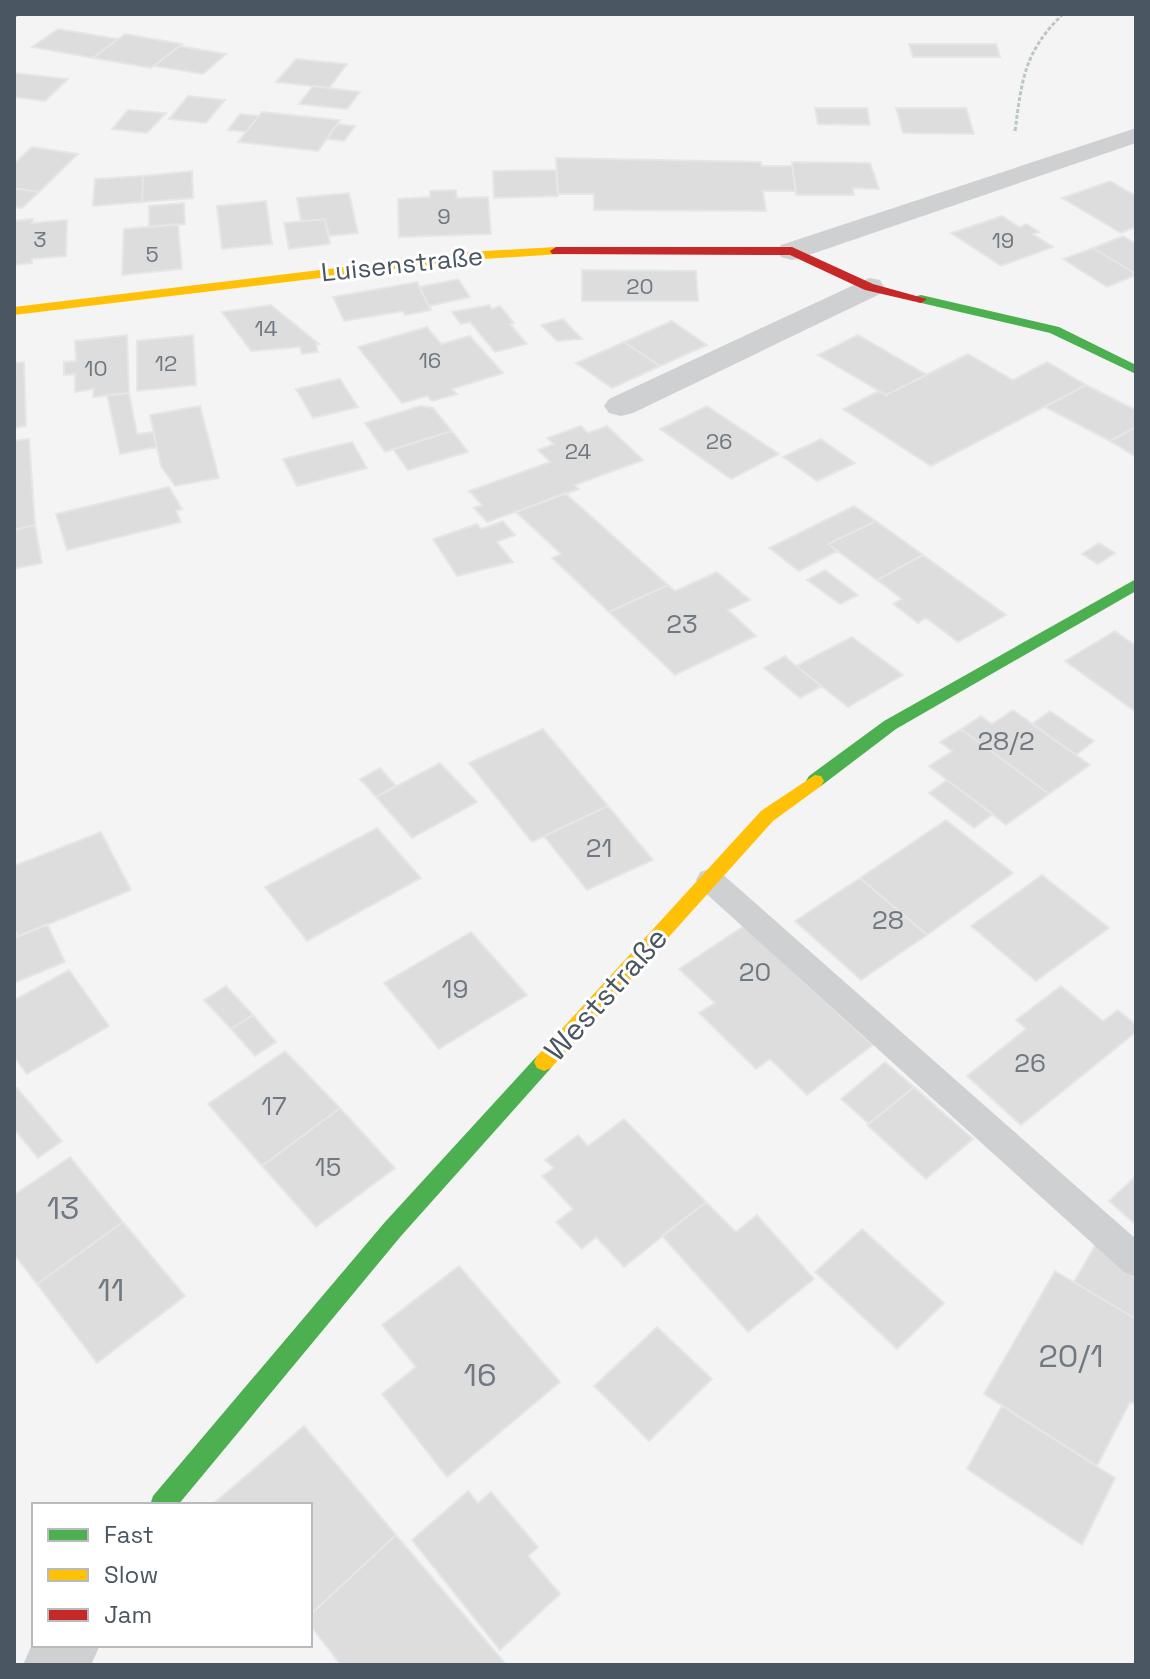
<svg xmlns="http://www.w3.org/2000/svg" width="1150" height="1679" font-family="'Space Grotesk',sans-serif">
<rect width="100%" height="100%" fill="#f4f4f4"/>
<path fill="#ddddde" stroke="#e5e6e7" stroke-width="2" d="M 58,29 L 118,39 L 93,58 L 32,47 Z
M 125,34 L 182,44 L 151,68 L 93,58 Z
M 909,44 L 996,44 L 1000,57 L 913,57 Z
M 179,46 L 226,54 L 203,74 L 154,66 Z
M 296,59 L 347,64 L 329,88 L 276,82 Z
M 14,73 L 68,79 L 45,101 L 14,97 Z
M 313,86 L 360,92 L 347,109 L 299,104 Z
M 188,96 L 225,100 L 206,123 L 169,119 Z
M 815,108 L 867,108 L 870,125 L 818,124 Z
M 896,108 L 966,108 L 974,134 L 903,133 Z
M 128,110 L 166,113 L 147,133 L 112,129 Z
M 262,112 L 340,120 L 318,151 L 238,142 Z
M 240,114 L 259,116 L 246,132 L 228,130 Z
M 337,124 L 355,126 L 344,141 L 327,139 Z
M 32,147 L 78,154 L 39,192 L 14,188 L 14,164 Z
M 556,158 L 761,162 L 761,166 L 792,166 L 796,191 L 763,191 L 766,211 L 594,210 L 594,194 L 558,194 Z
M 792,162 L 870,163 L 879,189 L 853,188 L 854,195 L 796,195 Z
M 556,170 L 558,196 L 494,198 L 493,171 Z
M 192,171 L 193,198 L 142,202 L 143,176 Z
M 143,176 L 142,202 L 93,206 L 95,179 Z
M 1110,181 L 1136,196 L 1136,227 L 1121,233 L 1062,198 Z
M 14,188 L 39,192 L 22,208 L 14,207 Z
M 456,190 L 457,198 L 488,197 L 491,234 L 399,237 L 398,199 L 430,197 L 430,191 Z
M 349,193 L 358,233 L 329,236 L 325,219 L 301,221 L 297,198 Z
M 266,201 L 272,244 L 222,249 L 217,206 Z
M 184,203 L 185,224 L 149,227 L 149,206 Z
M 1002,216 L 1019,227 L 1027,224 L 1039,232 L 1033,234 L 1053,247 L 1001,266 L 951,233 Z
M 33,219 L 32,223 L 67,220 L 66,256 L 32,259 L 32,263 L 14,265 L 14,221 Z
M 325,219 L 330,244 L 289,249 L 284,223 Z
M 178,224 L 182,269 L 122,275 L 124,229 Z
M 1123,236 L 1136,244 L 1136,274 L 1093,248 Z
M 1093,248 L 1136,274 L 1136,275 L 1107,287 L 1063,259 Z
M 582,270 L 696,271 L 698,301 L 582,301 Z
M 458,279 L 470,297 L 429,306 L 419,287 Z
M 417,282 L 431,310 L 405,315 L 403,311 L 344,321 L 333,297 Z
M 271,305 L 319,344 L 316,344 L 318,352 L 302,354 L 300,347 L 251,351 L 222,312 Z
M 489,305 L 492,309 L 500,306 L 514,323 L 510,324 L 527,344 L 495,352 L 470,322 L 461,324 L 452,312 Z
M 563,319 L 582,339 L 557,341 L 541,325 Z
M 672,321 L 707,345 L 660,366 L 624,342 Z
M 427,327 L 441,344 L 470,336 L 503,373 L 452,389 L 457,394 L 432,401 L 427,396 L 402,403 L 358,347 Z
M 127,335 L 129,393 L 93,397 L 94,389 L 75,392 L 75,374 L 64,375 L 64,362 L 76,361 L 75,341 Z
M 193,335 L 196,385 L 137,391 L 137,341 Z
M 858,335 L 927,375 L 886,395 L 818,355 Z
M 624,342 L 660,366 L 612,388 L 576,363 Z
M 968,354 L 1013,380 L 1047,362 L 1086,385 L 931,466 L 843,409 L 879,391 L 886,395 Z
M 24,362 L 26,426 L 14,428 L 14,363 Z
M 340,379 L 358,407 L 313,418 L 296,389 Z
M 1086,385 L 1136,410 L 1136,427 L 1110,441 L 1045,407 Z
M 129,393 L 137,434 L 153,432 L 157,447 L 120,454 L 107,395 Z
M 200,406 L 219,478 L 175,486 L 161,466 L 150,415 Z
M 420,406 L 433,408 L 452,431 L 385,452 L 365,423 Z
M 707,406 L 779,454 L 731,479 L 660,429 Z
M 581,426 L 588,433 L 607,426 L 643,460 L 575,485 L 579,489 L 487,522 L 474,508 L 482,505 L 469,491 L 550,462 L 538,450 L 554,444 L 547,438 Z
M 1136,427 L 1136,457 L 1110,441 Z
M 452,431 L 468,452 L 408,470 L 393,449 Z
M 29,439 L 35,525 L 14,530 L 14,441 Z
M 821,439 L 855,463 L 817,481 L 783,457 Z
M 352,442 L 367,468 L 297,486 L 283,459 Z
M 169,487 L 182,509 L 176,511 L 181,522 L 67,550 L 56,514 Z
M 565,493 L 668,585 L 609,612 L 552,558 L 561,554 L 516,512 Z
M 854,506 L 876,521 L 828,544 L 837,551 L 799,571 L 769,548 Z
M 503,521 L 515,535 L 497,542 L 513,562 L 457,576 L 433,539 L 477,524 L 481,529 Z
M 876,521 L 923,555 L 877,580 L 828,544 Z
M 35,525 L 42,563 L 14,569 L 14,530 Z
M 1099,543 L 1115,553 L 1098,564 L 1082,554 Z
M 923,555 L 1006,615 L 958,642 L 926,618 L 918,623 L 893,604 L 902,599 L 877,580 Z
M 825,570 L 858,595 L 840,604 L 807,580 Z
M 717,572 L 750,600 L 728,610 L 756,636 L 675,675 L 609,612 L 668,585 L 675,591 Z
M 1115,631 L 1136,646 L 1136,712 L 1065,661 Z
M 852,637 L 903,675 L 848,707 L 796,666 Z
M 785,656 L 796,666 L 822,686 L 800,698 L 764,668 Z
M 1013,710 L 1090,765 L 1049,794 L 961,729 L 981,716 L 992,724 Z
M 1050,711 L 1094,741 L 1076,755 L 1032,724 Z
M 543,729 L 608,806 L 532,842 L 469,763 Z
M 961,729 L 1049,794 L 1006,825 L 929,766 L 952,751 L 940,742 Z
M 440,763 L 477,802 L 412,838 L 376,797 Z
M 380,768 L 396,786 L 376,797 L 360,779 Z
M 947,780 L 993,814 L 974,828 L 929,793 Z
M 608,806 L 653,860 L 587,890 L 544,836 Z
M 946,820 L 1013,873 L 927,935 L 860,878 Z
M 377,828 L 421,878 L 307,941 L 265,887 Z
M 101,832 L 131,890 L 18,937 L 14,928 L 14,866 Z
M 1042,875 L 1109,928 L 1036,981 L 971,926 Z
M 860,878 L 927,935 L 861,980 L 795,921 Z
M 47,924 L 65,962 L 14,983 L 14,938 Z
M 744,926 L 873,1045 L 807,1095 L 770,1059 L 756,1069 L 699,1013 L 715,1003 L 679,969 Z
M 471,932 L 527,995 L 439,1049 L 384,983 Z
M 69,970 L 109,1026 L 27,1074 L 14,1057 L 14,1000 Z
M 226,986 L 253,1015 L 231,1029 L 204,1000 Z
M 1061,986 L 1103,1021 L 1118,1010 L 1136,1025 L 1136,1032 L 1021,1125 L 967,1076 L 1026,1029 L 1016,1020 Z
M 253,1015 L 276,1042 L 255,1056 L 231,1029 Z
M 285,1051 L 340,1108 L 262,1166 L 208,1104 Z
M 885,1062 L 914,1087 L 869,1124 L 841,1099 Z
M 914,1087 L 973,1139 L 926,1179 L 867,1125 Z
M 17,1088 L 62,1141 L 38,1158 L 14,1129 L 14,1090 Z
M 340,1108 L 395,1168 L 316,1227 L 262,1166 Z
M 624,1119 L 706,1202 L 624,1267 L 596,1237 L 582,1249 L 556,1222 L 573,1209 L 542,1176 L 554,1168 L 545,1160 L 578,1135 L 588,1146 Z
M 70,1157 L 123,1222 L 37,1284 L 14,1254 L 14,1195 Z
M 1136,1176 L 1136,1225 L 1109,1201 Z
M 706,1202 L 736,1232 L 757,1215 L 814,1279 L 748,1332 L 662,1236 Z
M 123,1222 L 185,1296 L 97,1363 L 37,1284 Z
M 862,1229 L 944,1303 L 897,1349 L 815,1272 Z
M 1097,1242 L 1136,1279 L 1136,1319 L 1074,1282 Z
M 459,1266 L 560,1382 L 447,1477 L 382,1394 L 416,1367 L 382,1325 Z
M 1055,1271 L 1136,1319 L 1136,1404 L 1130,1402 L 1097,1466 L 984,1394 Z
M 657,1327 L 712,1379 L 649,1441 L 594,1386 Z
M 1002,1406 L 1115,1478 L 1082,1545 L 967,1469 Z
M 304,1426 L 396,1535 L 310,1615 L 310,1505 L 214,1503 Z
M 468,1491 L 478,1503 L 491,1492 L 538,1547 L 528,1556 L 560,1594 L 500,1650 L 412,1540 Z
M 396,1535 L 504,1662 L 502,1665 L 341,1665 L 310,1625 L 310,1615 Z"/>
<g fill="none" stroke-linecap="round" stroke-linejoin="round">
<path stroke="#bcc7c4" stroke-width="3" stroke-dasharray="4 2" stroke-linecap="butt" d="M 1015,131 C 1022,79 1024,52 1063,14"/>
<path fill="#ced0d2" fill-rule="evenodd" d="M 710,869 L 720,872 L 1136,1239 L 1136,1277 L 1124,1272 L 700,888 L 696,880 L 700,872 Z"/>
<path fill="#ced0d2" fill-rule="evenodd" d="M 1136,128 L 1136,143 L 803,257 L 792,260 L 781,257 L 777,251 L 781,245 Z
M 869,278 L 880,280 L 884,287 L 880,294 L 633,413 L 621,416 L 609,413 L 604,406 L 609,399 Z
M 34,1640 L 34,1645 L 100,1645 L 91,1665 L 23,1665 Z"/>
<path fill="#4caf50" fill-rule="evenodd" d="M 14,14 L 21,14 L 14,18 Z
M 921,295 L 1059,327 L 1136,365 L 1136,374 L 1050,333 L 917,302 L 917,296 Z
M 1136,579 L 1136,591 L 896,729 L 821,786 L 809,786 L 806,781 L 809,776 L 884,721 Z
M 544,1053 L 551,1056 L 554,1062 L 551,1068 L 401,1236 L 178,1505 L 150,1505 L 153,1496 L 385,1222 L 537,1056 Z"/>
<path fill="#ffc107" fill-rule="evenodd" d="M 556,247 L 562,251 L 560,254 L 468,260 L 14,315 L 14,307 L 468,252 Z
M 815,775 L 821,776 L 824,781 L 821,786 L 773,821 L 551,1068 L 544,1071 L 537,1068 L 534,1062 L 537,1056 L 761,811 Z"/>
<path fill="#c62828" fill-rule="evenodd" d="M 556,247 L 792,247 L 873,284 L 927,299 L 921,303 L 865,290 L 790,255 L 552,254 L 550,251 Z"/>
</g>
<g text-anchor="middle" stroke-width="6" stroke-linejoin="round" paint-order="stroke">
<g font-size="22" fill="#707881">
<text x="444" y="224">9</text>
<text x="40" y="247">3</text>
<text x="1003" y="248">19</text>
<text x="152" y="262">5</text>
<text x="640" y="294">20</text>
<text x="266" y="336">14</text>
<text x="430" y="368">16</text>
<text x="166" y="371">12</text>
<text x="96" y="376">10</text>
<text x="719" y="449">26</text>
<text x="578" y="459">24</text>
</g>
<g font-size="26" fill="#4a5661" stroke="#fff">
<text transform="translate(402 264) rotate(-6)" y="9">Luisenstraße</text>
</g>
<g font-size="26" fill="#707881">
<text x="682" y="633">23</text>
<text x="1006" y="750">28/2</text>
<text x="599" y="857">21</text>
<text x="888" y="929">28</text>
<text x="755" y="981">20</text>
<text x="455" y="998">19</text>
<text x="1030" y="1072">26</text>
<text x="274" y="1115">17</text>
<text x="328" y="1176">15</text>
</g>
<g font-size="30" fill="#4a5661" stroke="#fff">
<text transform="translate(606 994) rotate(-48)" y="10">Weststraße</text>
</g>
<g font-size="32" fill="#707881">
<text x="63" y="1219">13</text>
<text x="111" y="1301">11</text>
<text x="1071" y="1367">20/1</text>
<text x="480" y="1386">16</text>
</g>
</g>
<rect width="1150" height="1679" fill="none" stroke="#4a5661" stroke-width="32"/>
<rect x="32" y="1503" width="280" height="144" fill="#ffffff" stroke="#b7bbc0" stroke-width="2"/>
<rect x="48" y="1529" width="40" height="12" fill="#4caf50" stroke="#b7bbc0" stroke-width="2"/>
<text x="104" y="1543" font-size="24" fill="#4a5661">Fast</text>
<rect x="48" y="1569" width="40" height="12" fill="#ffc107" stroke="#b7bbc0" stroke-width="2"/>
<text x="104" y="1583" font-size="24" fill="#4a5661">Slow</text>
<rect x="48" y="1609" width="40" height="12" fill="#c62828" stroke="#b7bbc0" stroke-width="2"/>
<text x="104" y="1623" font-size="24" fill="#4a5661">Jam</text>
</svg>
